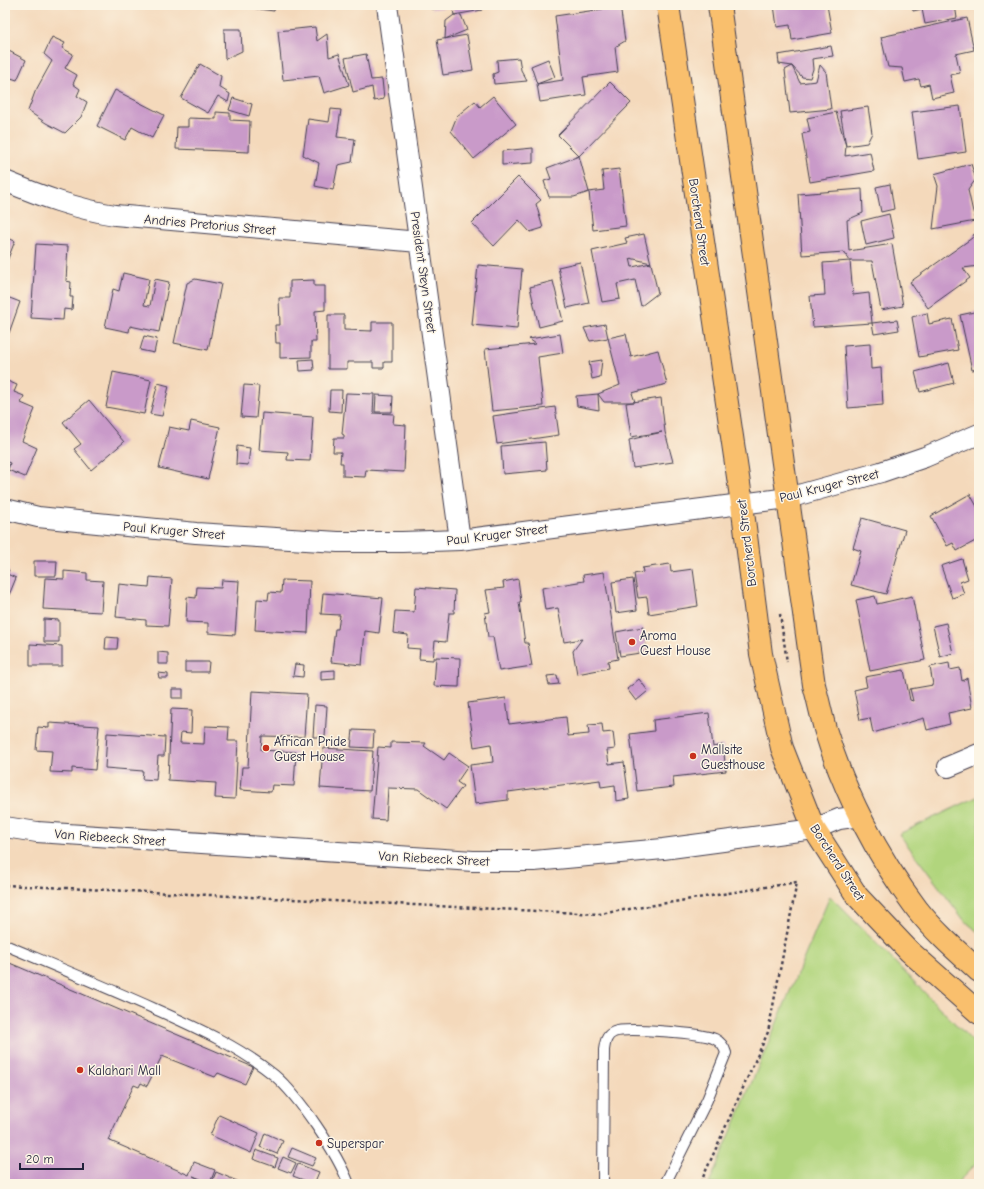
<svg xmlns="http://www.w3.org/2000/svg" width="984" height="1189" font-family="'Comic Neue',sans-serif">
<rect width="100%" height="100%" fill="#fcf5e5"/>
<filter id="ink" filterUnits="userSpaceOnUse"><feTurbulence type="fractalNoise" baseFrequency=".025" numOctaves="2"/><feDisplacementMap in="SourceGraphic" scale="8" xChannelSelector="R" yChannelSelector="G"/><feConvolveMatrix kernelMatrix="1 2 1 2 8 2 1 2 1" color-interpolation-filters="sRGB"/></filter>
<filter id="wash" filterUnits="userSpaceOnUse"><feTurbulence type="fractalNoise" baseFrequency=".012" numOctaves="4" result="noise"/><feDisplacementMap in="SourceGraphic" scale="16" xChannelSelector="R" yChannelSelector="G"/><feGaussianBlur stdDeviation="0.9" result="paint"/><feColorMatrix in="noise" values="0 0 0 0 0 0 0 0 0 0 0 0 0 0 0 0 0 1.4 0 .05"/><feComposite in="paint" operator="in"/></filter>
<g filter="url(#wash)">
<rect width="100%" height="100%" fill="#f4d9bb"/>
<path fill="#b1d57d" stroke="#6a7c5c" d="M 979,796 L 979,933 L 964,920 L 899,834 Z
M 830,896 L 979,1048 L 979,1161 L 956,1184 L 709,1184 Z"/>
<g id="blocks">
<path fill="#c99ac9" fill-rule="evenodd" d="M 243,5 L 275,5 L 274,11 L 243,7 Z
M 432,5 L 450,5 L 450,7 L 432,9 Z
M 452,5 L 481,5 L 482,10 L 454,15 Z
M 603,5 L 620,5 L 625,41 L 615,47 L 618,72 L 583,77 L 586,95 L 540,102 L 537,84 L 563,80 L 555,16 L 603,9 Z
M 774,5 L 827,5 L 832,33 L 792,40 L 790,25 L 777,27 Z
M 912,5 L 955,5 L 957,18 L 925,24 L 922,9 L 913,11 Z
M 454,15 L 461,15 L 467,30 L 445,39 L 446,21 Z
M 967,18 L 974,50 L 956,54 L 960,73 L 950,75 L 954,93 L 932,98 L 929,84 L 921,86 L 919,79 L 905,82 L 902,68 L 888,67 L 881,37 Z
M 315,27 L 317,41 L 327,34 L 329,57 L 339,54 L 349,85 L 324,93 L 319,76 L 283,80 L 278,31 Z
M 224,29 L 241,29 L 242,51 L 225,59 Z
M 467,35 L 473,70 L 443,75 L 437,40 Z
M 52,37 L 65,43 L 62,48 L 73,54 L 65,68 L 77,75 L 73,84 L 80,89 L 77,96 L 87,102 L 81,117 L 65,133 L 46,123 L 28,111 L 35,92 L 52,61 L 44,54 Z
M 831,46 L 833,56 L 812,59 L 813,69 L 810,78 L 802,77 L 792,66 L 779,64 L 778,55 Z
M 5,49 L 26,60 L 17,80 L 5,76 Z
M 366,54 L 371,80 L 382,79 L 384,99 L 374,101 L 372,87 L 353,92 L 345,58 Z
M 519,58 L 521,70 L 527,81 L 494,84 L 493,74 L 498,72 L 497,60 Z
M 548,59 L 555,77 L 537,84 L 531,66 Z
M 200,64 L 221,76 L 219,87 L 230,94 L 228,102 L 218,96 L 208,113 L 181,98 Z
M 820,65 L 826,72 L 831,109 L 790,113 L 785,70 L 792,66 L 800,83 L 816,81 Z
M 610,82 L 631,103 L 579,156 L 558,135 Z
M 115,90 L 164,115 L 152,138 L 132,127 L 125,140 L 97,126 Z
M 493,96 L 516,124 L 474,159 L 451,131 L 457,116 L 475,101 L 480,107 Z
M 233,98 L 252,104 L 249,116 L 229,110 Z
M 960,106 L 966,152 L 918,159 L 912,112 Z
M 868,107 L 872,133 L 867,143 L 846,146 L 840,111 Z
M 331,109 L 341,110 L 337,137 L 355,139 L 352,162 L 338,165 L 333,190 L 315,186 L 319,163 L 303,155 L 308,119 L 329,122 Z
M 216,112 L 230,113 L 230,120 L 250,121 L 249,152 L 176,149 L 177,127 L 188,127 L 188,118 L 216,119 Z
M 836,112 L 846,146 L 845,156 L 870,152 L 874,171 L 810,182 L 802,134 L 810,132 L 807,118 Z
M 533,148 L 533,163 L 502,165 L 502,151 Z
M 579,156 L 589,192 L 574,197 L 549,197 L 544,181 L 551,179 L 547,168 Z
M 971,164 L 976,179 L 968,190 L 975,221 L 933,229 L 938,186 L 934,174 Z
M 619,169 L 626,226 L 593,230 L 589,192 L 604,190 L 602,171 Z
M 518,177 L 541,200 L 536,204 L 543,228 L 530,232 L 519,220 L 494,246 L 472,223 Z
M 890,184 L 894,209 L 881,212 L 876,187 Z
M 862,189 L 863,213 L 847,220 L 849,251 L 892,244 L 903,306 L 881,310 L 872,261 L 850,261 L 844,252 L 802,255 L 798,194 Z
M 889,214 L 894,238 L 866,245 L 861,221 Z
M 644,234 L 658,293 L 641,306 L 635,280 L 617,284 L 620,299 L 602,302 L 592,251 L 627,243 L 625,238 ZM 630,258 L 651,263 L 632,267 Z
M 974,234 L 979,234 L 979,266 L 963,268 L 970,278 L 928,308 L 910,282 L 972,238 Z
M 5,237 L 15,241 L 5,266 Z
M 36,244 L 68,246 L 66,281 L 71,282 L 70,297 L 73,297 L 72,310 L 64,309 L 63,320 L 31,318 Z
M 850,261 L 853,295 L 869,293 L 872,323 L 813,327 L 810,296 L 825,295 L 823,263 Z
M 580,262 L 589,303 L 567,308 L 558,267 Z
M 478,265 L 522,269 L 517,329 L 472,325 Z
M 123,273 L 149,279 L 144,305 L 150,306 L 155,279 L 169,282 L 159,332 L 130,326 L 129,332 L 105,327 L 113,289 L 119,291 Z
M 195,279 L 221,284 L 208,350 L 174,343 L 187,283 Z
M 314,280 L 314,286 L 325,286 L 325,310 L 315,311 L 316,342 L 311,342 L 311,357 L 280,358 L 280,343 L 276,343 L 275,325 L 280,325 L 279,298 L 290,298 L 290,281 Z
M 553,281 L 563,321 L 539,327 L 530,287 Z
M 7,297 L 20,302 L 9,333 L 5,332 L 5,302 Z
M 979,311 L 979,369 L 972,370 L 960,315 Z
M 927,313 L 929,324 L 952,319 L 958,350 L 919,357 L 912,317 Z
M 328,315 L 344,315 L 344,330 L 372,331 L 372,322 L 392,322 L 392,362 L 384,362 L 384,368 L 373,368 L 373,362 L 347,362 L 347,369 L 328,369 Z
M 897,320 L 899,330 L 874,334 L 872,323 Z
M 605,324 L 608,338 L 590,341 L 584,328 Z
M 560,334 L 563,353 L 538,357 L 543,406 L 492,411 L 485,349 L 536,344 L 529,339 Z
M 626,334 L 631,357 L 658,350 L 667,384 L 632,393 L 635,402 L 604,402 L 598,394 L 620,385 L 608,338 Z
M 144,336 L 157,339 L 154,353 L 140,350 Z
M 870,344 L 871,369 L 881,368 L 883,405 L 848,408 L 844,346 Z
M 313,359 L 314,370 L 300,371 L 299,360 Z
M 602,360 L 600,377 L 592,379 L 589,362 Z
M 949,363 L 954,383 L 920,392 L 915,372 Z
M 113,372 L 151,380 L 144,414 L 106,407 Z
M 5,380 L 17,385 L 14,392 L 24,396 L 21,403 L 35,409 L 22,441 L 37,448 L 25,477 L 8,470 L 10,463 L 5,461 Z
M 158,383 L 169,386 L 162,416 L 150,414 Z
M 244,385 L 259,386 L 256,418 L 241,417 Z
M 330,390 L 342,390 L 341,412 L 329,411 Z
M 346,393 L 374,394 L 373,413 L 394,414 L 393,424 L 406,425 L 404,472 L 366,470 L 365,477 L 343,476 L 343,463 L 340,463 L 341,452 L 333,452 L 334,438 L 344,438 L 344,435 L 342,434 Z
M 598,394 L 599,410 L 577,406 L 576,396 Z
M 376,395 L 393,396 L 392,412 L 375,412 Z
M 661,398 L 665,432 L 673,462 L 633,468 L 629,440 L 662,432 L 631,437 L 626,403 Z
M 89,400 L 124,442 L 91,470 L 74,449 L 81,444 L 63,422 Z
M 555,407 L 559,435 L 497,444 L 493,416 Z
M 262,413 L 313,417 L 310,461 L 287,460 L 288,452 L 259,450 Z
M 191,421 L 220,427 L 208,479 L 159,468 L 169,427 L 189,431 Z
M 545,442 L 547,470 L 503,474 L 501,446 Z
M 237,446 L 250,448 L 248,465 L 236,464 Z
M 970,494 L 979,510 L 979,539 L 957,551 L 953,543 L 947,546 L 931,516 Z
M 862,518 L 905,530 L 886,594 L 851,585 L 861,551 L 853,548 Z
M 962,559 L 968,579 L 960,582 L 964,594 L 952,598 L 941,566 Z
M 34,561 L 57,561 L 56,576 L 34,576 Z
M 670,564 L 671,572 L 693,569 L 698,606 L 649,614 L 647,597 L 638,598 L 634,574 L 643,572 L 642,568 Z
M 5,568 L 9,570 L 7,574 L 16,578 L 9,595 L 5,593 Z
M 64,571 L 87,573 L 87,580 L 103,581 L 101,612 L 43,609 L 45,578 L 64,579 Z
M 604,572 L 618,659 L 608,661 L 609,668 L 577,674 L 573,651 L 582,639 L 564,642 L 558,608 L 545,610 L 542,588 L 584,581 L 583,575 Z
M 150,577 L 172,579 L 168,626 L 146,625 L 146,620 L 116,617 L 119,584 L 149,587 Z
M 518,579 L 521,602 L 519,602 L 525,643 L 528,643 L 532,666 L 499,671 L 493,637 L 488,637 L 485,613 L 490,612 L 486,590 L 504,588 L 503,582 Z
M 633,579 L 637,610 L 616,613 L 612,582 Z
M 222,580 L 239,581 L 235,635 L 208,633 L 208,623 L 186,622 L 187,597 L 196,598 L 197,587 L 221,588 Z
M 282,580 L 310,581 L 308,633 L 255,630 L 257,599 L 268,600 L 269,592 L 281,593 Z
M 416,587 L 455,590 L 454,613 L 449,613 L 446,642 L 435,641 L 433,660 L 419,659 L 420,649 L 407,648 L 408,635 L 393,633 L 395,611 L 414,612 Z
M 323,593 L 383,598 L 379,633 L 365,631 L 362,665 L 331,662 L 335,629 L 338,629 L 340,615 L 321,614 Z
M 875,596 L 877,604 L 912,596 L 925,660 L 870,671 L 856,600 Z
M 44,619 L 59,620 L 59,642 L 44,642 Z
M 946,623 L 953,653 L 940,657 L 933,626 Z
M 643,627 L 647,652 L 620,656 L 616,632 Z
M 106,637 L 118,638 L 117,649 L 105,649 Z
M 30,644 L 62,646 L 62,666 L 30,666 Z
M 158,652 L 168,653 L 168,664 L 158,664 Z
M 436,657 L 460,658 L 459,687 L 434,686 Z
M 185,662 L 209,662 L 208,672 L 185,672 Z
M 949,663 L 950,670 L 960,668 L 962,681 L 967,678 L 972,708 L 948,713 L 950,724 L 927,730 L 924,718 L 873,733 L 870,718 L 860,720 L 854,690 L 867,687 L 865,677 L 904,670 L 910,700 L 913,701 L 910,689 L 933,685 L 930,667 Z
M 295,664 L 304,665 L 303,677 L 293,676 Z
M 335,670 L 335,679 L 321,680 L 321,671 Z
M 158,673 L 168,674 L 168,678 L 159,678 Z
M 557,675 L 559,684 L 549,685 L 547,676 Z
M 639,679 L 648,691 L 636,701 L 627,689 Z
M 172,689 L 183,689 L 183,698 L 172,698 Z
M 252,691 L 307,694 L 304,737 L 262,736 L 261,750 L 296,752 L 294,786 L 272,785 L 271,792 L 240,790 L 242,767 L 248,767 Z
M 506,698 L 509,724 L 566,717 L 568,736 L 589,734 L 588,725 L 602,724 L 603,733 L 613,732 L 615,749 L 607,750 L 609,764 L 624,762 L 629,799 L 616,801 L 615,785 L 601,787 L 600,780 L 508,792 L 508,800 L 475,804 L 470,765 L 493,762 L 491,744 L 474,747 L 468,703 Z
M 315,705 L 327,706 L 325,737 L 313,737 Z
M 171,709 L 192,710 L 191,733 L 181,732 L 180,743 L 204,744 L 205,726 L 229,727 L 228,741 L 238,741 L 235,799 L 215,798 L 216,783 L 168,780 Z
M 709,713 L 713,747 L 723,745 L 726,771 L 673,777 L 674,787 L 637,791 L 630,734 L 654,731 L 653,720 Z
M 49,723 L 99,726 L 95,770 L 72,768 L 72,773 L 50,772 L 52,751 L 36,750 L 38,727 L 49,728 Z
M 353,730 L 374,731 L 373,748 L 351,747 Z
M 107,733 L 165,737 L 164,756 L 158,756 L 156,780 L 142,779 L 143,771 L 105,768 Z
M 391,742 L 426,743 L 424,746 L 444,760 L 449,753 L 468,766 L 457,782 L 463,786 L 446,809 L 418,789 L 388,788 L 386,820 L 372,819 L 378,747 L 391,748 Z
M 323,748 L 373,751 L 370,791 L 320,788 Z
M 5,961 L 253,1067 L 245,1084 L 218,1073 L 215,1077 L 162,1056 L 147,1086 L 141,1083 L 139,1087 L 134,1085 L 108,1140 L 189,1175 L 194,1162 L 215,1170 L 210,1183 L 193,1176 L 211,1184 L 5,1184 Z
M 219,1115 L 259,1133 L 251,1153 L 210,1135 Z
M 265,1133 L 283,1141 L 277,1154 L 260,1147 Z
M 292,1148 L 316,1158 L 312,1166 L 288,1157 Z
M 256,1150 L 278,1158 L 275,1167 L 253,1159 Z
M 283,1157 L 296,1163 L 291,1173 L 278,1168 Z
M 298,1164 L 319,1172 L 314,1184 L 293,1176 Z
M 216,1172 L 237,1181 L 242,1184 L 211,1184 Z"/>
</g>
</g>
<g filter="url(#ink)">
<use href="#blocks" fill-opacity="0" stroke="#423d4e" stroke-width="1"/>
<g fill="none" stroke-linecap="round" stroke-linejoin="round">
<g stroke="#423d4e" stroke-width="12">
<path id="lane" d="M 5,945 C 55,966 106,987 155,1009 C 197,1028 238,1046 274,1075 C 299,1096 337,1153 349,1184
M 603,1184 L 604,1050 C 605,1043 606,1035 614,1032 C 625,1027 703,1033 715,1039 C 721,1042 724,1046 726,1053 L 707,1100 L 665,1184"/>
</g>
<g stroke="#423d4e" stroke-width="22">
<path id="street" d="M 387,5 L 460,540
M 5,181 C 41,196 76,209 115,215 L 419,242
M 5,509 L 38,517 L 196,533 L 338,542 L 402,542 L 460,540 L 788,498 L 881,472 L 925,457 L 979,434
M 948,767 L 979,754
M 5,827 L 37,832 L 473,861 L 534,861 L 663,849 L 814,829 L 839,819 L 860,816"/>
</g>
<g stroke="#423d4e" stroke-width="24">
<path id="highway" d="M 668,5 L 742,504 L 761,654 L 782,748 L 814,829 L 857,896 L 909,951 L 979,1013
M 719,5 L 814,685 C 818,699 821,714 825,729 C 844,792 877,856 917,909 C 935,932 957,951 979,971"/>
</g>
<path stroke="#423d4e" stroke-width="2.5" stroke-dasharray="3 3" stroke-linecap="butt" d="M 780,614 L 787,662
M 5,885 L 599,914 L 797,882 L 768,1032 L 700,1184"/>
<use href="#lane" stroke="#fff" stroke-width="10"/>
<use href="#street" stroke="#fff" stroke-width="20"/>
<use href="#highway" stroke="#f9bf6d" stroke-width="22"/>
</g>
</g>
<g fill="#c8321e" stroke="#fcf5e5" stroke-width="1.5">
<circle cx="632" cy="642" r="4"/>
<circle cx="266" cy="748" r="4"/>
<circle cx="693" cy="756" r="4"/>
<circle cx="80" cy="1070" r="4"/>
<circle cx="319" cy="1143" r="4"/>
</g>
<g text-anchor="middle" stroke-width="3" stroke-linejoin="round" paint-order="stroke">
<g font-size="13" fill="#22223b" stroke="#fcf5e5">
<text transform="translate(700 222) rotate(82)" y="5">Borcherd Street</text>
<text transform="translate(210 224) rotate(5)" y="5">Andries Pretorius Street</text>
<text transform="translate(424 272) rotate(82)" y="5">President Steyn Street</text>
<text transform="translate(829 485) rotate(-14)" y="5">Paul Kruger Street</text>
<text transform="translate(174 530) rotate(5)" y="5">Paul Kruger Street</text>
<text transform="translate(497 534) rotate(-7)" y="5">Paul Kruger Street</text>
<text transform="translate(746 543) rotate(-97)" y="5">Borcherd Street</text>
<text transform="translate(110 837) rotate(4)" y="5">Van Riebeeck Street</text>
<text transform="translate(434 858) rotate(3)" y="5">Van Riebeeck Street</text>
<text transform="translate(838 862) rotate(57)" y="5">Borcherd Street</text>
</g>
<g font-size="13" fill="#22223b" stroke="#fcf5e5" text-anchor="start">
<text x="640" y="640">Aroma<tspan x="640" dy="15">Guest House</tspan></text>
<text x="274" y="746">African Pride<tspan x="274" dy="15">Guest House</tspan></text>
<text x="701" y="754">Mallsite<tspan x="701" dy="15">Guesthouse</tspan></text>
<text x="88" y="1075">Kalahari Mall</text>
<text x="327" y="1148">Superspar</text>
</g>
</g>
<rect width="984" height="1189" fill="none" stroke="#fcf5e5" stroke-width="20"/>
<path d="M20 1163v6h63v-6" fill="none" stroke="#22223b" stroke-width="2"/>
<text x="26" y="1163" font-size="12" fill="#22223b" stroke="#fcf5e5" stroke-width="3" paint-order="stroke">20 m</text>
</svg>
